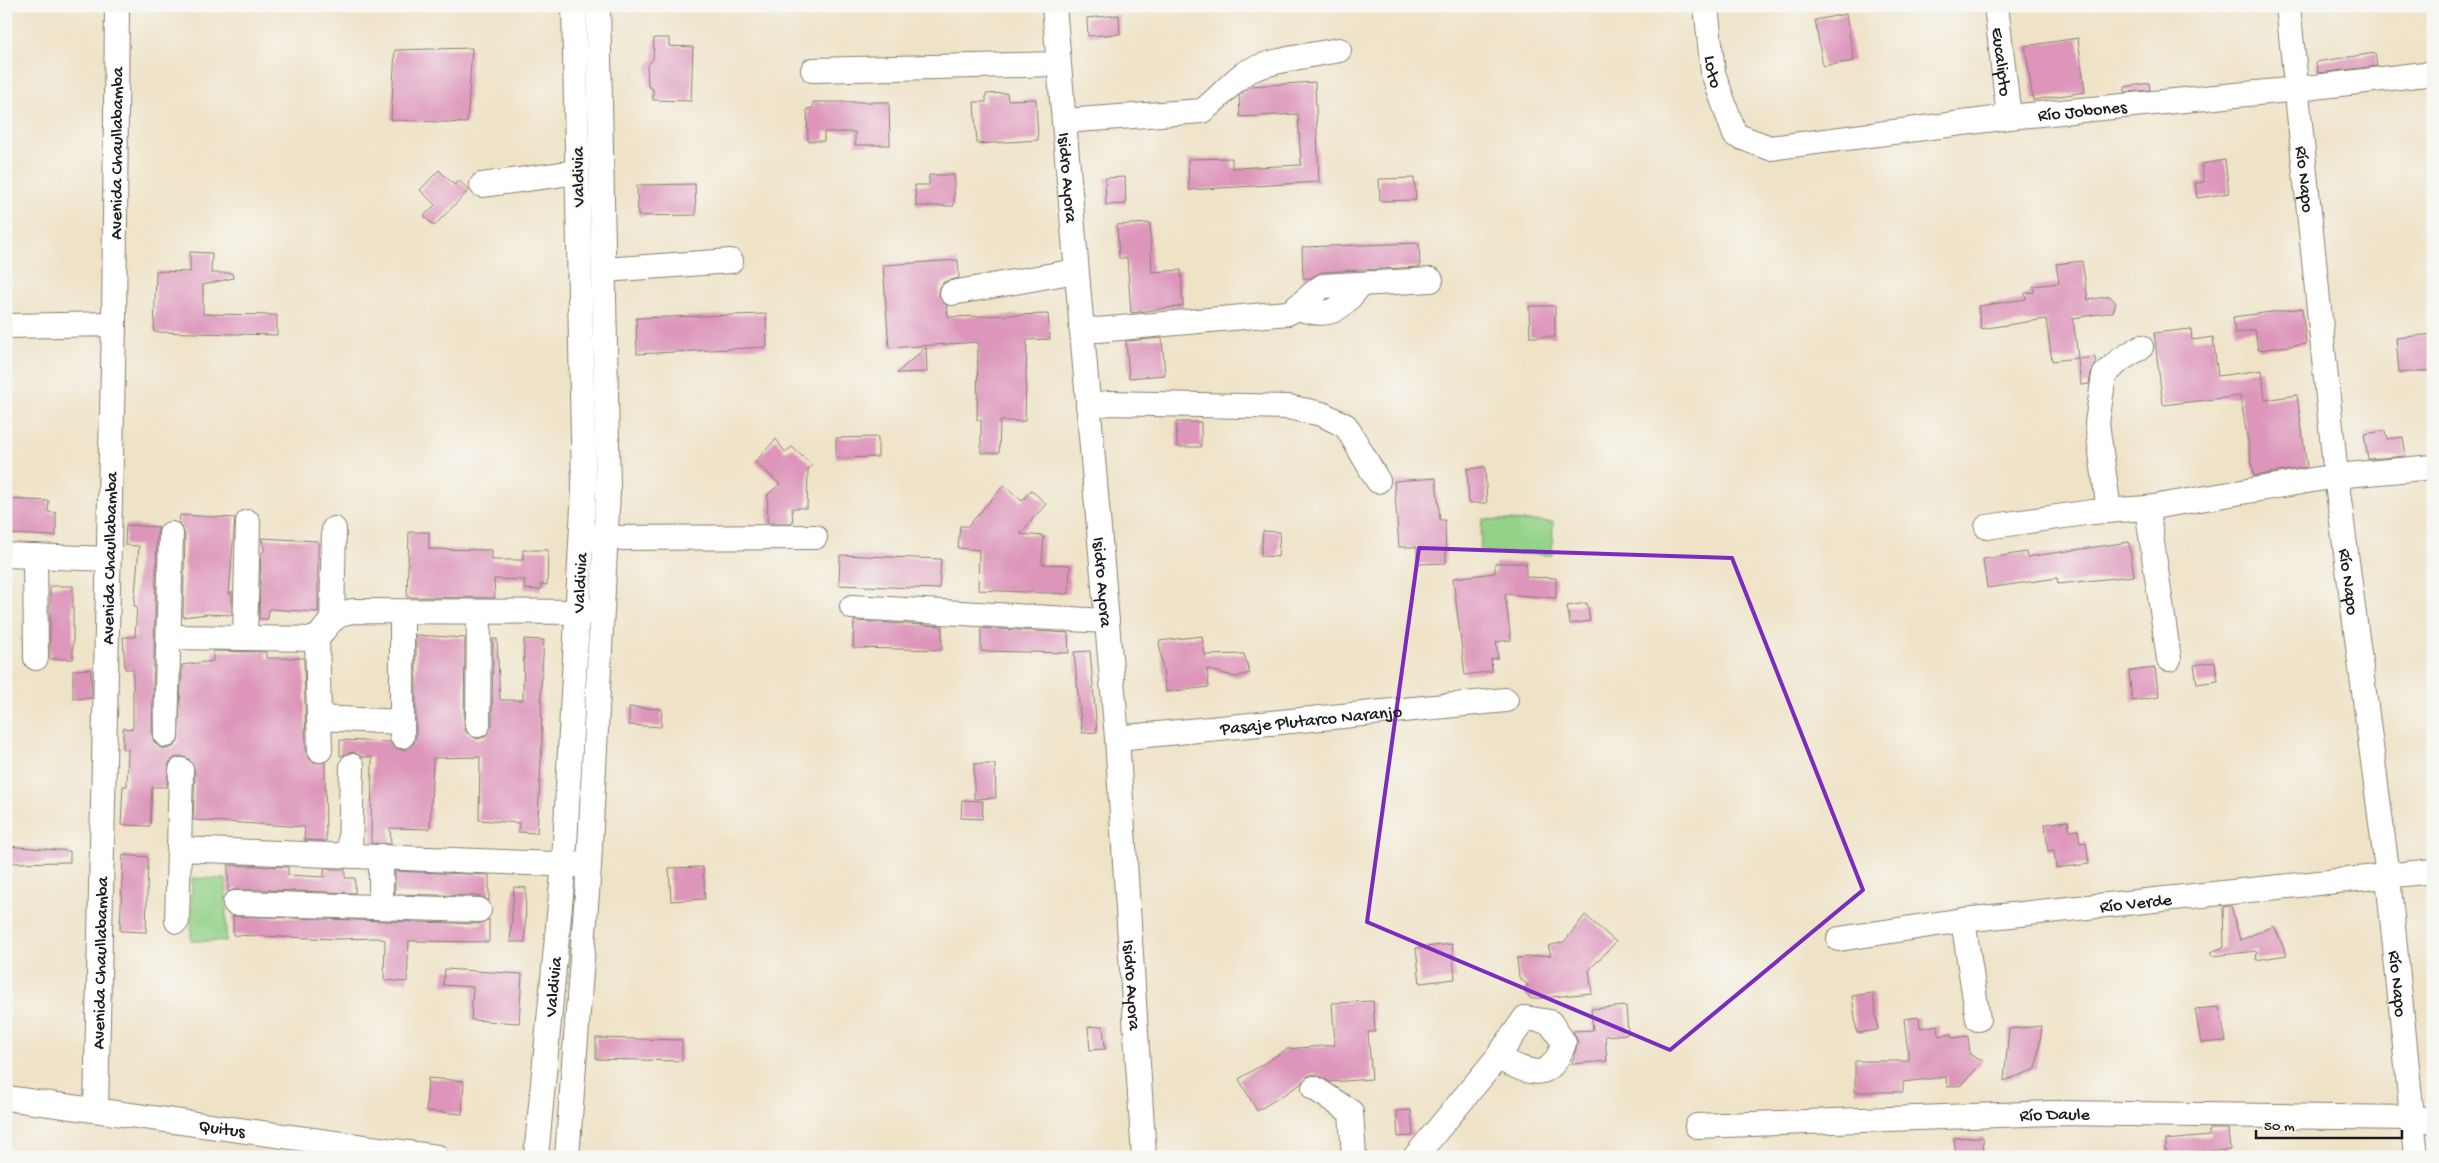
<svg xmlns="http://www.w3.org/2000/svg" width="2439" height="1163" font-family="'Gochi Hand',sans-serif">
<rect width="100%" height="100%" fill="#f6f6f2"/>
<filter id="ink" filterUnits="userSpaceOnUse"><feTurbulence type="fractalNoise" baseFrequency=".02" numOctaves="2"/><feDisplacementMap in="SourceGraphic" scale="10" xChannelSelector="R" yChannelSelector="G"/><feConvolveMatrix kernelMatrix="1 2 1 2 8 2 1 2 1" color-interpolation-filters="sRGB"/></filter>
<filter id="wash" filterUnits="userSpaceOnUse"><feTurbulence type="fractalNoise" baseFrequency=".0096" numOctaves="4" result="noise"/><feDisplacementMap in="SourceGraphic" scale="20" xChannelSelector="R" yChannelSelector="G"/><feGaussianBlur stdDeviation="1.12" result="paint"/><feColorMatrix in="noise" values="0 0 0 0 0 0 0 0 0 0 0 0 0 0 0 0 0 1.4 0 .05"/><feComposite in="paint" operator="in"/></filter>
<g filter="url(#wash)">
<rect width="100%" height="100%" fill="#efe3c7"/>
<path fill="#93d288" stroke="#587752" d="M 1482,519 L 1553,522 L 1552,555 L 1480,552 Z
M 192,878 L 226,879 L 226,941 L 191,941 Z"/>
<g id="blocks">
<path fill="#dd95ba" d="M 1846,14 L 1854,61 L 1823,66 L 1815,20 Z
M 1119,15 L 1120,34 L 1088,36 L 1087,18 Z
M 654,38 L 669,38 L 669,46 L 693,47 L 691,101 L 653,100 L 653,89 L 648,86 L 647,66 L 653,59 Z
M 2078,38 L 2085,92 L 2033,100 L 2025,46 Z
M 472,48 L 467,123 L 391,120 L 395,50 Z
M 2375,53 L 2377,66 L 2318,73 L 2316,62 Z
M 1315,82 L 1319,182 L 1189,190 L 1188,159 L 1232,158 L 1232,168 L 1301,165 L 1298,114 L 1240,117 L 1239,96 L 1251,86 Z
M 2149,83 L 2150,90 L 2125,92 L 2125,87 Z
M 1007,93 L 1008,100 L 1036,99 L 1038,140 L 977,144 L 974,102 L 986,102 L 986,94 Z
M 813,102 L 889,102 L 890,145 L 855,145 L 855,132 L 824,132 L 824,141 L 808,141 L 807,109 L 813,108 Z
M 2225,160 L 2229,193 L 2197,198 L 2195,183 L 2204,182 L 2201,164 Z
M 439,170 L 454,185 L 458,180 L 469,190 L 434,226 L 424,216 L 435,205 L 420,190 Z
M 929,175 L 954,175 L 954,206 L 916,206 L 915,185 L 929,185 Z
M 1125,177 L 1126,204 L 1106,205 L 1105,178 Z
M 1414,178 L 1416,200 L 1380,201 L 1379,179 Z
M 695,184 L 696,215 L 638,216 L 637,185 Z
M 1150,223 L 1152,272 L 1181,270 L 1183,306 L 1131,313 L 1127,258 L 1119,258 L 1117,225 Z
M 1419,243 L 1420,267 L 1322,272 L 1310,278 L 1303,278 L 1302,247 Z
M 190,252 L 212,253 L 211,273 L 232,273 L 233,278 L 203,285 L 203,314 L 277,315 L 277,335 L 154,332 L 156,271 L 190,272 Z
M 958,260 L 959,278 L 944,282 L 939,289 L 939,296 L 947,306 L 948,317 L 1048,314 L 1050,339 L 1027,340 L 1025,421 L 1000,421 L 999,453 L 981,453 L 981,420 L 977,420 L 978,342 L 889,348 L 883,265 Z
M 2082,261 L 2088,300 L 2110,296 L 2116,303 L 2113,312 L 2073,318 L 2078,358 L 2052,361 L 2046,319 L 1981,329 L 1978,306 L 2026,299 L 2025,293 L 2034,292 L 2033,286 L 2059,283 L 2056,264 Z
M 1529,306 L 1555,306 L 1555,337 L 1530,337 Z
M 2302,308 L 2306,344 L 2258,350 L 2255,330 L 2235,333 L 2233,317 Z
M 766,314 L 767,347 L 637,354 L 636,318 Z
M 2191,329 L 2192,340 L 2213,337 L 2218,376 L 2262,370 L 2265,400 L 2297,395 L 2307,467 L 2254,476 L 2240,396 L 2163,405 L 2154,333 Z
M 2433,334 L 2433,370 L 2399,373 L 2396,338 Z
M 1162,338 L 1165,375 L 1129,378 L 1126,341 Z
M 926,347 L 927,372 L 897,373 Z
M 2095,357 L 2096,364 L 2091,372 L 2089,384 L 2081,385 L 2078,359 Z
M 1176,422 L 1201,422 L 1201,447 L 1177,447 Z
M 2385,431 L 2387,439 L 2403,437 L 2406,456 L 2368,459 L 2364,434 Z
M 878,437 L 878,457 L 836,458 L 836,438 Z
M 776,439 L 785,452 L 792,447 L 812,465 L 808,470 L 807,508 L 792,508 L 793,523 L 767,523 L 768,494 L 780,484 L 755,462 Z
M 1485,467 L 1487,503 L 1469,503 L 1467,469 Z
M 1436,478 L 1440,520 L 1445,520 L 1446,563 L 1417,564 L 1417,547 L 1399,547 L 1394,481 Z
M 1004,485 L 1022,501 L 1031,490 L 1046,504 L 1020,534 L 1044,536 L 1042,564 L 1070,565 L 1069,594 L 978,590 L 979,550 L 958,548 L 960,526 L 968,526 Z
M 6,499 L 49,501 L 48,512 L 56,513 L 56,536 L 6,534 Z
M 180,515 L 235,518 L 229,595 L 232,591 L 232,615 L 207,614 L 183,617 L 185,534 L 179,523 Z
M 126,525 L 159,527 L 157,534 L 152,735 L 154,742 L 159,747 L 166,749 L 173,747 L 178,742 L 182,665 L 213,661 L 213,651 L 266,652 L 266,658 L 304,658 L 306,751 L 308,757 L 313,762 L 325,762 L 326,841 L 304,840 L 305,827 L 193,820 L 195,770 L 189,759 L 182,756 L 174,758 L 169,763 L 167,787 L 152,787 L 150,826 L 121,825 L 123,786 L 127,786 L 128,749 L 123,749 L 123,728 L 133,729 L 133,669 L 125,669 L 123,637 L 135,637 L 137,606 L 134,606 L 139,546 L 125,545 Z
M 1263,531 L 1280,532 L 1278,557 L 1261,556 Z
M 409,532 L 429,532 L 429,549 L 492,550 L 492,560 L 523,560 L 523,550 L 548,550 L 547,585 L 541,584 L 541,590 L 524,589 L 525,580 L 494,579 L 495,598 L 407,597 Z
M 261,538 L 318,541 L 318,612 L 269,609 L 268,619 L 259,619 L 261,554 L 265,549 Z
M 2129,542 L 2134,576 L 2058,584 L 2057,578 L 1987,588 L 1983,559 L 2026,552 L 2027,557 Z
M 840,555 L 941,559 L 939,589 L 839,585 Z
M 1495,563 L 1526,563 L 1526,577 L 1556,578 L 1556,598 L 1505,594 L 1511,640 L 1496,642 L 1498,658 L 1491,659 L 1492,671 L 1465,675 L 1453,578 L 1495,573 Z
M 50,586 L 73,586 L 73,659 L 50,659 Z
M 1587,603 L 1590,621 L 1570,624 L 1567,606 Z
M 854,621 L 942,626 L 942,650 L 853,648 Z
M 981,628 L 1068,633 L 1069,653 L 981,651 Z
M 416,635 L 465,638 L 464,725 L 466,732 L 477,739 L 485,737 L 492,725 L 493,639 L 497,639 L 500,700 L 523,700 L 524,639 L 544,640 L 541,687 L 542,745 L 537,833 L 518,832 L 519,823 L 479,820 L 480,757 L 433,758 L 430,829 L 390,828 L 391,844 L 371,843 L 372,757 L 362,757 L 353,752 L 340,756 L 340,740 L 390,742 L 395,748 L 402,750 L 408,748 L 414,743 L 416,736 Z
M 1202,636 L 1205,655 L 1244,654 L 1250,673 L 1236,677 L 1207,669 L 1209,687 L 1166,692 L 1159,641 Z
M 1090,651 L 1097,732 L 1082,733 L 1074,652 Z
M 2215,662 L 2218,681 L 2197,684 L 2194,665 Z
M 2155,668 L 2159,697 L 2132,701 L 2129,671 Z
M 91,669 L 92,698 L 73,699 L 73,670 Z
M 629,707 L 662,709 L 661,727 L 629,725 Z
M 974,764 L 995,764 L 996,798 L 974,799 Z
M 962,800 L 983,801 L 982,819 L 961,818 Z
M 2068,821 L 2070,831 L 2078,830 L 2080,843 L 2086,842 L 2089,864 L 2056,868 L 2054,850 L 2048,851 L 2045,824 Z
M 6,846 L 70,851 L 70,862 L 6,863 Z
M 123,855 L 148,857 L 146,932 L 120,931 Z
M 228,865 L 288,867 L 288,875 L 324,877 L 324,869 L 345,869 L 345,878 L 355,878 L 355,893 L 235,889 L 228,892 Z
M 703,867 L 705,899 L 671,901 L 669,868 Z
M 395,871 L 489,875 L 489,901 L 479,896 L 395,894 Z
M 514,887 L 526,888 L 525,942 L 510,942 Z
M 2231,906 L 2240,940 L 2274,926 L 2287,955 L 2256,960 L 2257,951 L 2212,956 L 2211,952 L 2224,947 L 2223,907 Z
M 1585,915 L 1616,942 L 1589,970 L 1592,993 L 1531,999 L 1523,991 L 1528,985 L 1519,977 L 1517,958 L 1551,955 L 1548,946 L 1564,942 Z
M 233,916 L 479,924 L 489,919 L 489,942 L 409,941 L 407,982 L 384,980 L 385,940 L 378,938 L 335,939 L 233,935 Z
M 1452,944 L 1455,979 L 1420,983 L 1416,948 Z
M 445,969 L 522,974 L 519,1023 L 471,1020 L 473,987 L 443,985 Z
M 1873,993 L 1878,1030 L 1857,1033 L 1852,996 Z
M 1373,1001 L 1375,1032 L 1368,1032 L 1372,1079 L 1330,1082 L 1315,1074 L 1308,1076 L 1301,1084 L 1257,1111 L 1239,1079 L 1287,1049 L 1335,1045 L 1332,1003 Z
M 1626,1006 L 1628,1034 L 1605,1036 L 1607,1061 L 1572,1064 L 1578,1042 L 1573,1031 L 1593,1030 L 1591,1009 Z
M 2219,1007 L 2226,1041 L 2201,1043 L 2195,1009 Z
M 1919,1017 L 1920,1028 L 1938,1025 L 1939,1036 L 1951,1034 L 1952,1038 L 1968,1036 L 1970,1055 L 1983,1061 L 1962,1085 L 1947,1087 L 1946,1077 L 1903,1082 L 1903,1092 L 1855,1092 L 1855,1061 L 1909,1061 L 1904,1019 Z
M 1103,1026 L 1105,1049 L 1090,1050 L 1088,1027 Z
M 2042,1026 L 2036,1069 L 2004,1081 L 2009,1029 Z
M 596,1038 L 682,1040 L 682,1061 L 596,1059 Z
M 428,1078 L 464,1081 L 462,1114 L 426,1111 Z
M 1411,1110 L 1413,1136 L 1398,1137 L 1396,1111 Z
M 2209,1129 L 2228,1129 L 2230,1150 L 2201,1151 L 2201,1157 L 2166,1157 L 2166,1140 L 2209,1136 Z
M 1983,1137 L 1984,1157 L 1956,1157 L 1954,1138 Z"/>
</g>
</g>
<g filter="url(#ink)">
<use href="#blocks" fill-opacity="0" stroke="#868072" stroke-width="1"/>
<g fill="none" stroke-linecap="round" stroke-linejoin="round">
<g stroke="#868072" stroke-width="26">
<g id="minor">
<path id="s1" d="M 1054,6 L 1117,738 L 1144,1157"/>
<path id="s2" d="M 1706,6 L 1713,73 L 1735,135 L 1770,148 L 2009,117 L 2298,89 L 2433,73"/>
<path id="s3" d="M 1996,6 L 2009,117"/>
<path id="s4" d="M 2288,6 L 2336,476 L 2388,877 L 2416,1157"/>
<path d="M 813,70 L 1058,64"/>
<path d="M 1064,121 L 1202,111 C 1216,101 1228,86 1242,75 C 1261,61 1314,55 1339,50"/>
<path d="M 482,185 L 577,172"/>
<path d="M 604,270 L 731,261"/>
<path d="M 952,293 L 1076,271"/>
<path d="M 1298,308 C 1331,320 1341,309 1361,284"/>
<path d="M 6,326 L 114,324"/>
<path d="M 1081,328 L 1098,330 L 1288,313 C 1301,306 1310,294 1323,286 L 1431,280"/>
<path d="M 1088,406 L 1109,403 L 1288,407 L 1322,414 L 1346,426 L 1378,481"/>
<path d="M 2147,508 L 2169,659"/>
<path d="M 2109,511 L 2097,423 L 2104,375 L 2120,360 L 2141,347"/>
<path d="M 1987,527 L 2092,512 L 2147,508 L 2336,476 L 2433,467"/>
<path d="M 591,538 L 815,537"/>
<path d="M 6,555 L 108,559"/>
<path d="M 35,556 L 36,658"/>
<path d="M 852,607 L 1107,621"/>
<path d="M 332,620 L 334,529"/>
<path d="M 169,637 L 317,639 C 327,625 335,614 352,611 L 594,612"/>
<path d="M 245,638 L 248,522"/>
<path d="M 317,639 L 320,750"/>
<path d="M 319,718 L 402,722"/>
<path d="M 478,725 L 479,613"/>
<path d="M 166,735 L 171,534"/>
<path d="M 402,736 L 402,613"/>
<path id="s5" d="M 1117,738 L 1506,700"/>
<path d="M 179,849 L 181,770"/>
<path d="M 350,855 L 352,766"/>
<path d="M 235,903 L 479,910"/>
<path d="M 381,906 L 381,856"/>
<path d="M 1963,920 L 1978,1019"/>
<path d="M 177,921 L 179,849 L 580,865"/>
<path id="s6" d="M 1839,939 L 1963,920 L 2433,871"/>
<path d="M 1314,1088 L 1351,1112 L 1354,1157"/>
<path id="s7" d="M 6,1098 L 437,1157"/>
<path id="s8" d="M 96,1109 L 114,324 L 117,6"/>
<path id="s9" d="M 1697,1126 L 2054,1113 L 2413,1118 L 2433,1121"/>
<path id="s10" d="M 536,1157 L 564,863 L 584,488 L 574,6"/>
<path d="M 567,1157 L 589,866 L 608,491 L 598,6"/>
<path d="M 1415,1157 L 1497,1058 L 1525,1018 L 1550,1022 L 1564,1043 C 1549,1086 1529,1072 1497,1058"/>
</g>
</g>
<use href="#minor" stroke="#fff" stroke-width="24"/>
</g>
</g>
<path fill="none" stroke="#7b2cbf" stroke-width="4" stroke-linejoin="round" d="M 1419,548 L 1732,558 L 1863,890 L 1670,1050 L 1367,922 Z"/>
<g text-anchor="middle" stroke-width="4" stroke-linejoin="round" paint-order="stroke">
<g font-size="18" fill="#1c1c1c" stroke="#f6f6f2">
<text dy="6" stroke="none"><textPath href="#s3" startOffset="56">Eucalipto</textPath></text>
<text dy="6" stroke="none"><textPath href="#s2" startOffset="66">Loto</textPath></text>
<text dy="6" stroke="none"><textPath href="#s2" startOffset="485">Río Jobones</textPath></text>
<text dy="6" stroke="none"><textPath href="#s8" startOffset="956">Avenida Chaullabamba</textPath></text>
<text transform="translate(577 177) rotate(-91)" y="6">Valdivia</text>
<text dy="6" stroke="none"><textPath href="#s1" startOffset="172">Isidro Ayora</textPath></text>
<text dy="6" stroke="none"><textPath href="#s4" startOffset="174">Río Napo</textPath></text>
<text dy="6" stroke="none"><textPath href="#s8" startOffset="551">Avenida Chaullabamba</textPath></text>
<text dy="6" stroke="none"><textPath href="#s1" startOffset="578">Isidro Ayora</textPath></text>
<text dy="6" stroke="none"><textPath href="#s10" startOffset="576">Valdivia</textPath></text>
<text dy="6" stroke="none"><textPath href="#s4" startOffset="579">Río Napo</textPath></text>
<text dy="6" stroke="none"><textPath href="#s5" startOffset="195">Pasaje Plutarco Naranjo</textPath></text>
<text dy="6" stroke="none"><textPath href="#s6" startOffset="299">Río Verde</textPath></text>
<text dy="6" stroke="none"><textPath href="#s8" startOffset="146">Avenida Chaullabamba</textPath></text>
<text dy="6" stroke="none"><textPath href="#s4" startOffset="984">Río Napo</textPath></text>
<text dy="6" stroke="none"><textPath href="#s1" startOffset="982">Isidro Ayora</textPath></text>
<text dy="6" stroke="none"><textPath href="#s10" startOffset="171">Valdivia</textPath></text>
<text dy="6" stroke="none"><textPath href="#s9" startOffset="358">Río Daule</textPath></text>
<text dy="6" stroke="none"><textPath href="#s7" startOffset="218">Quitus</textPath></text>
</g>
</g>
<rect width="2439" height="1163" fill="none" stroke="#f6f6f2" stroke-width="25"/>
<path d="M2256 1130v8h146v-8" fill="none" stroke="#1c1c1c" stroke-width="2.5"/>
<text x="2264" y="1130" font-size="15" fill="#1c1c1c" stroke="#f6f6f2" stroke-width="4" paint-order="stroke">50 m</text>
</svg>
